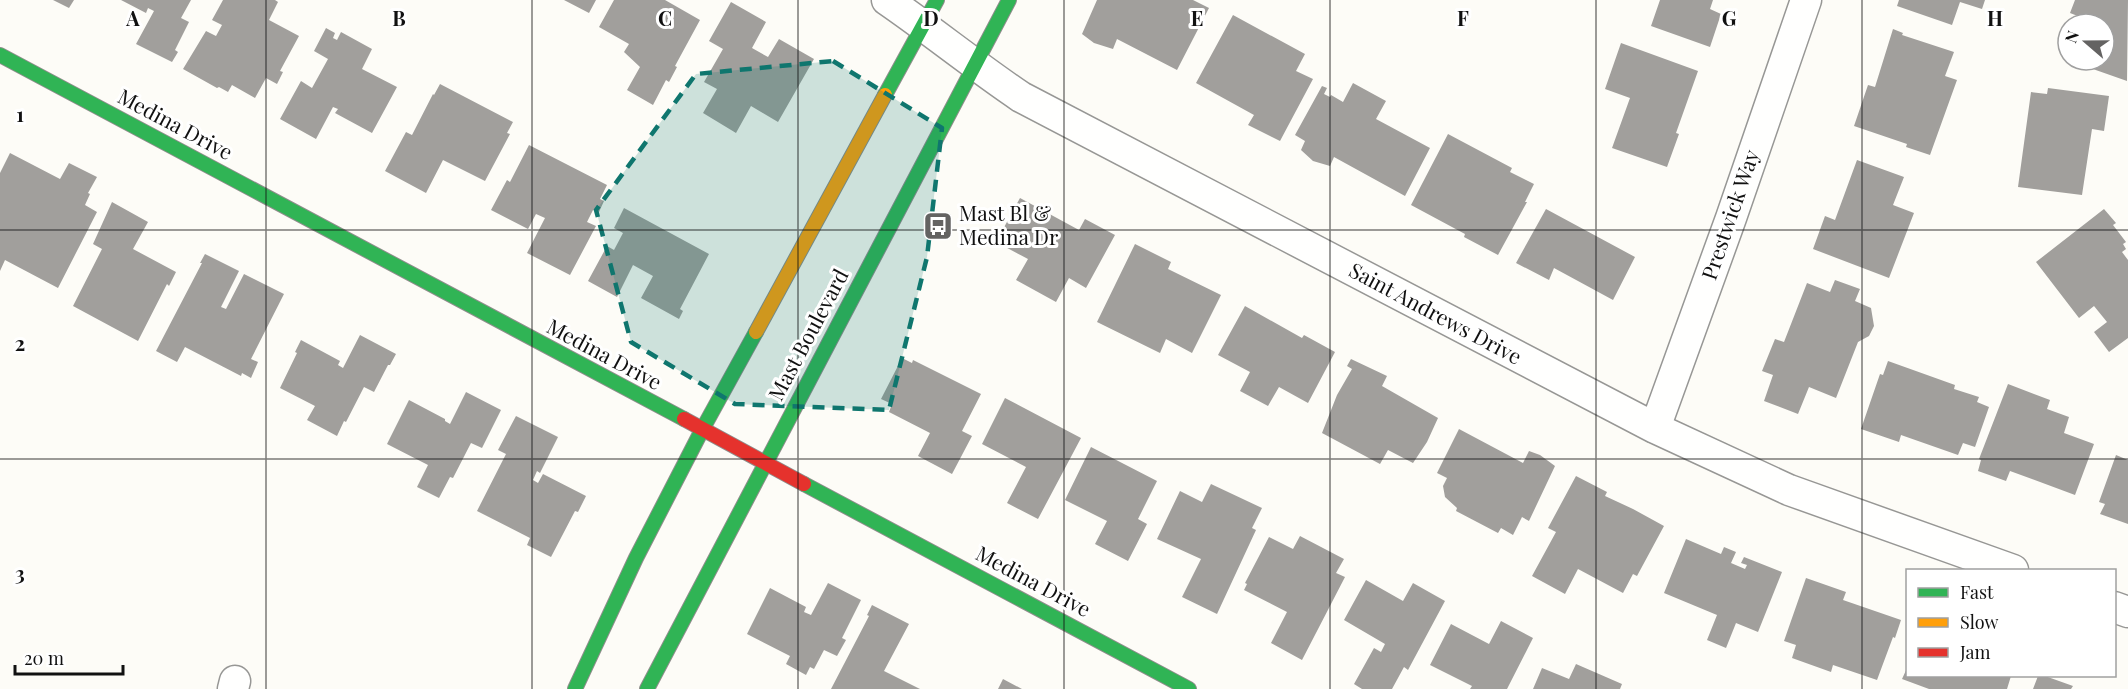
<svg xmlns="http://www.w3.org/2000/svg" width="2128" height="689" font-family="'Playfair Display',serif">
<rect width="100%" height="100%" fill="#fdfcf7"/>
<path fill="#a19f9c" d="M 53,0 L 74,0 L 69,8 Z
M 121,0 L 191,0 L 181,18 L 189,22 L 175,50 L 178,52 L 172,62 L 136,44 L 154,11 L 148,8 L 146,13 Z
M 223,0 L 275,0 L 278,2 L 269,20 L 299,36 L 280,71 L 283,72 L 277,84 L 266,78 L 255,98 L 232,85 L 228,92 L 219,87 L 217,88 L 183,69 L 206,31 L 216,36 L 222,25 L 212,20 Z
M 564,0 L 596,0 L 589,13 Z
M 614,0 L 665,0 L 700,20 L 675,66 L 677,67 L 669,82 L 666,80 L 653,105 L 627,90 L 640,67 L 624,52 L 629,44 L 599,27 Z
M 1097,0 L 1193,0 L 1209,8 L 1177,70 L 1117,39 L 1113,49 L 1094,43 L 1082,34 Z
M 1660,0 L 1713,0 L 1710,9 L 1721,14 L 1710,47 L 1651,26 Z
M 1899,0 L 1985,0 L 1982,9 L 1960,2 L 1952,25 L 1897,6 Z
M 2075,0 L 2128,0 L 2127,81 L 2073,62 L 2074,60 L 2104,60 L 2104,24 L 2087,24 L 2088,20 L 2070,13 Z
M 731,2 L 766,22 L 752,48 L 768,57 L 779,39 L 814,59 L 778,122 L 751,106 L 736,133 L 703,113 L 717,89 L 704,82 L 723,49 L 709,41 Z
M 1233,15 L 1305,54 L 1296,71 L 1313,79 L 1280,141 L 1248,125 L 1254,115 L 1196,83 Z
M 326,28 L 335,33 L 333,38 L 337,40 L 341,32 L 372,49 L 362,69 L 397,87 L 372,133 L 335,113 L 338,109 L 333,107 L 316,139 L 280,119 L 301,81 L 312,88 L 328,59 L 314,51 Z
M 1893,29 L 1903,33 L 1902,35 L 1954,52 L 1945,76 L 1957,80 L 1930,155 L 1906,147 L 1907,144 L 1854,126 L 1868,85 L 1875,87 Z
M 1621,43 L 1698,71 L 1676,133 L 1679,134 L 1667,167 L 1612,148 L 1630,98 L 1605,89 Z
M 1353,83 L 1386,101 L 1376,119 L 1430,148 L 1405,196 L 1334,157 L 1330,166 L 1313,161 L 1301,150 L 1305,141 L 1295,135 L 1322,86 L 1327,88 L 1324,94 L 1330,97 L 1331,95 L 1343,102 Z
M 440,84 L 513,122 L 507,133 L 510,134 L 485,181 L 443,160 L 426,193 L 385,171 L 406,132 L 412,135 L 433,94 L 434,95 Z
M 2048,88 L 2109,96 L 2104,131 L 2092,129 L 2082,195 L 2018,187 L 2031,92 L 2047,94 Z
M 1448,134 L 1512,168 L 1510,172 L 1534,184 L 1525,202 L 1527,202 L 1498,255 L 1464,237 L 1465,234 L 1411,205 Z
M 529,145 L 607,185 L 600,199 L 604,201 L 599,212 L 593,210 L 587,222 L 596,226 L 570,275 L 527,253 L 545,218 L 536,214 L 528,229 L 491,210 L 507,180 L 510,182 Z
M 10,153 L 60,179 L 69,163 L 97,177 L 88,193 L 90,194 L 85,205 L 97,212 L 58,288 L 5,260 L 0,271 L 0,173 Z
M 1857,160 L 1904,177 L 1893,205 L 1914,213 L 1889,278 L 1813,249 L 1825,216 L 1835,220 Z
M 1020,198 L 1079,230 L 1085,219 L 1115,235 L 1086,288 L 1069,278 L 1056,302 L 1016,280 L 1028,259 L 996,242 Z
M 112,202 L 148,222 L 133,249 L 176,272 L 169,286 L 167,284 L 138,341 L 73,306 L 102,249 L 93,244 Z
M 624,208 L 709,254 L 680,309 L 683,311 L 679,319 L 641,298 L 653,276 L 633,265 L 617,297 L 588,281 L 607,246 L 614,250 L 623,233 L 614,228 Z
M 1546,209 L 1635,257 L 1613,300 L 1554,268 L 1549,280 L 1516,263 Z
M 2104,209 L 2116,223 L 2113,225 L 2126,242 L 2123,244 L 2126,249 L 2122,252 L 2128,260 L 2128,338 L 2109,352 L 2094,332 L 2107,322 L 2094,306 L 2079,318 L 2036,262 Z
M 1135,244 L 1171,262 L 1168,269 L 1221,295 L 1192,353 L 1166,339 L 1160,353 L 1097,322 Z
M 205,254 L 239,271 L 221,307 L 226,309 L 244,274 L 284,294 L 251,359 L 258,362 L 251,378 L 242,373 L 241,376 L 185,347 L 177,362 L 156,351 L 202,263 L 200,263 Z
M 1835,280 L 1860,289 L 1855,301 L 1871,308 L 1874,326 L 1869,336 L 1858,342 L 1836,398 L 1809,387 L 1798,414 L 1764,401 L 1773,375 L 1762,371 L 1775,339 L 1784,342 L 1807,283 L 1830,292 Z
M 1245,306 L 1302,338 L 1304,335 L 1335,352 L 1308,403 L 1279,387 L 1268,406 L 1240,391 L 1250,372 L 1218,355 Z
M 360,335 L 396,354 L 390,365 L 388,365 L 374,392 L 364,387 L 346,422 L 344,421 L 337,436 L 307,420 L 315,406 L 280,388 L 297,353 L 295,352 L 301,340 L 340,361 L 338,365 L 343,368 Z
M 902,358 L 912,363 L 913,360 L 981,394 L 962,431 L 972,436 L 952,474 L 918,456 L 930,433 L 889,412 L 892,404 L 881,399 Z
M 1351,359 L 1387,376 L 1382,386 L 1438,418 L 1427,442 L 1413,463 L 1388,450 L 1380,464 L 1322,433 L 1337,395 L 1352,369 L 1347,366 Z
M 1888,361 L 1955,385 L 1954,389 L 1979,397 L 1977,402 L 1989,407 L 1975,447 L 1963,443 L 1958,455 L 1901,435 L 1899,442 L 1861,429 L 1880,374 L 1883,375 Z
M 2008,384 L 2050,400 L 2047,409 L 2069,417 L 2064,433 L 2094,444 L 2075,495 L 2010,471 L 2006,481 L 1978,471 L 1981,460 L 1979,459 Z
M 466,392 L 501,410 L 482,448 L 471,443 L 453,478 L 450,477 L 439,498 L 417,487 L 428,465 L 387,444 L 409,400 L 445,419 L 445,421 L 450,424 Z
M 1005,398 L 1081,438 L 1038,519 L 1007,503 L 1026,467 L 982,444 Z
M 516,416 L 558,437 L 540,473 L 537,471 L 533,480 L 538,483 L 543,474 L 586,496 L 578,512 L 575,511 L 551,557 L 527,545 L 530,538 L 477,511 L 506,454 L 498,450 Z
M 1459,429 L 1523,463 L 1529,451 L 1540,455 L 1555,466 L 1529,521 L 1522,517 L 1513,535 L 1501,528 L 1498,533 L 1456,511 L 1457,508 L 1445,497 L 1443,486 L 1447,478 L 1437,473 Z
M 1091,447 L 1157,481 L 1138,519 L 1147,524 L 1128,561 L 1095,544 L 1107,521 L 1065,500 Z
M 2116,455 L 2128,460 L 2128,524 L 2100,514 L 2105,504 L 2099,502 Z
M 1576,476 L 1607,492 L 1605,496 L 1633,509 L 1664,526 L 1637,576 L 1633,574 L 1623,593 L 1578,569 L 1565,594 L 1532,576 L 1556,532 L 1548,528 Z
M 1211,484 L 1262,508 L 1252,528 L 1256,530 L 1217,614 L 1182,597 L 1201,559 L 1157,539 L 1180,491 L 1202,502 Z
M 1300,536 L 1344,559 L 1336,573 L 1345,577 L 1302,660 L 1271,643 L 1287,612 L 1244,590 L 1247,584 L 1245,583 L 1269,537 L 1293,549 Z
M 1686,539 L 1721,554 L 1724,547 L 1736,552 L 1731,563 L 1745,569 L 1747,565 L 1741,563 L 1744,557 L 1782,572 L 1758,632 L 1736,623 L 1726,648 L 1707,640 L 1717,615 L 1664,593 Z
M 1806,578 L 1846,592 L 1843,600 L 1901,620 L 1895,638 L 1893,637 L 1877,680 L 1833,665 L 1831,672 L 1792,658 L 1796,645 L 1784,641 Z
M 1366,580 L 1403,601 L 1413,583 L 1445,601 L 1408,670 L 1404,667 L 1392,689 L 1362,689 L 1354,684 L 1374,648 L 1381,652 L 1385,644 L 1344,620 Z
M 828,583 L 861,600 L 842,638 L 846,640 L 837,656 L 824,650 L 814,669 L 810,667 L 806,675 L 786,664 L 790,656 L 747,634 L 770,588 L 806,607 L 804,612 L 811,615 Z
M 872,605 L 909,624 L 884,671 L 920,689 L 831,689 L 869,616 L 867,615 Z
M 1501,621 L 1533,638 L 1507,689 L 1470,689 L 1472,686 L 1430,665 L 1451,624 L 1489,644 Z
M 1576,664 L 1622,684 L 1620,689 L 1533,689 L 1542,668 L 1569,679 Z
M 1908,666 L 1908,676 L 2011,676 L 2007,689 L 1929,689 L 1902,679 Z
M 2038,676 L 2045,676 L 2073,686 L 2071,689 L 2033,689 Z
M 1003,679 L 1022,689 L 998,689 Z"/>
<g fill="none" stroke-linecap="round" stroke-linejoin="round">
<g stroke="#979795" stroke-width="33">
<path id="street" d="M 887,0 C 932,31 975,66 1021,97 L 1655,428 L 1789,490 L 2013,570
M 1655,428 L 1731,218 L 1806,0
M 2114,607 L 2128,612
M 233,689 L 235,681"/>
</g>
<g stroke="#8e8d8b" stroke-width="16">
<path id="fast" d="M 0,55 L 684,419
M 885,95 L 937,0
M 804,484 L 1189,689
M 575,689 L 636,558 L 702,430 L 756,332
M 647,689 L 1009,0"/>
</g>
<g stroke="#8e8d8b" stroke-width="16">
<path id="slow" d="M 756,332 L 885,95"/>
</g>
<g stroke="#8e8d8b" stroke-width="16">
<path id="jam" d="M 684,419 L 804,484"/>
</g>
<use href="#street" stroke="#fffffe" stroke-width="30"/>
<use href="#fast" stroke="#30b455" stroke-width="14"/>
<use href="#slow" stroke="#ff9f0a" stroke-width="14"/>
<use href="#jam" stroke="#e5322d" stroke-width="14"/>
</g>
<path fill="#0f766e" fill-opacity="0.2" stroke="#0f766e" stroke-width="4.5" stroke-dasharray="12 8" stroke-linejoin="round" d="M 833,61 L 942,128 L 927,257 L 889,410 L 735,404 L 631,342 L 596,210 L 696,74 Z"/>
<path fill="none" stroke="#111" stroke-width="1.5" stroke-opacity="0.55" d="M 266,0 L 266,689M 532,0 L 532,689M 798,0 L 798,689M 1064,0 L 1064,689M 1330,0 L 1330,689M 1596,0 L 1596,689M 1862,0 L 1862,689M 0,230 L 2128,230M 0,459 L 2128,459"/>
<defs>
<g id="bus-square" transform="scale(1.5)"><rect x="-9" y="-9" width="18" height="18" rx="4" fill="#646362" stroke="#fff"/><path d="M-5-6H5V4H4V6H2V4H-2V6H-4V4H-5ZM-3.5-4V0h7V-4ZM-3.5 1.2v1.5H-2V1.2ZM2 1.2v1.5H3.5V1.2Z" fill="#fff"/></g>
</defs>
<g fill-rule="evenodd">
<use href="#bus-square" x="938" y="226"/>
</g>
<g text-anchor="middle" stroke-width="6" stroke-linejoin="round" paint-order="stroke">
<g font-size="21" fill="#111" stroke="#fff">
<text transform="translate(175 125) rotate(28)" y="7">Medina Drive</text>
<text transform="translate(1731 215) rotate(-71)" y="7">Prestwick Way</text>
<text transform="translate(1435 314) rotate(28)" y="7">Saint Andrews Drive</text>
<text transform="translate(809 335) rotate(-62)" y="7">Mast Boulevard</text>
<text transform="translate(604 355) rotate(28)" y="7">Medina Drive</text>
<text transform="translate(1033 582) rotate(28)" y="7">Medina Drive</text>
</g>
<g font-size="21" fill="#111" stroke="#fff" text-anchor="start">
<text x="959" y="221">Mast Bl &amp;<tspan x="959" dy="24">Medina Dr</tspan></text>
</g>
</g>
<g font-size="20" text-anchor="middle" font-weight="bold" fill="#111" stroke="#fff" stroke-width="6" stroke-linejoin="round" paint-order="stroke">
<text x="133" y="26">A</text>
<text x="399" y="26">B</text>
<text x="665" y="26">C</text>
<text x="931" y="26">D</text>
<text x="1197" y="26">E</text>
<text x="1463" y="26">F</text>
<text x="1729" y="26">G</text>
<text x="1995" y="26">H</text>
<text x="20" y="122">1</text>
<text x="20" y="351">2</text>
<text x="20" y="581">3</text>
</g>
<rect x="1906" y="569" width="210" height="108" fill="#ffffff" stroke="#a0a0a0" stroke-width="1.5"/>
<rect x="1918" y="588" width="30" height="9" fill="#30b455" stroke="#a0a0a0" stroke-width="1.5"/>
<text x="1960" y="599" font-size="18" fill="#111111">Fast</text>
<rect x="1918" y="618" width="30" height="9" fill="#ff9f0a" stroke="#a0a0a0" stroke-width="1.5"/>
<text x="1960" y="629" font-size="18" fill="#111111">Slow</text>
<rect x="1918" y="648" width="30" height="9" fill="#e5322d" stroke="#a0a0a0" stroke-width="1.5"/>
<text x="1960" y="659" font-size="18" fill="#111111">Jam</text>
<g transform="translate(2086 42) rotate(290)"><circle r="28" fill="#ffffff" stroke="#a0a0a0" stroke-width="1.5"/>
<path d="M0-4.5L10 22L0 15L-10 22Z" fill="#646362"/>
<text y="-9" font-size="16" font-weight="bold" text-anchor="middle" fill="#111111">N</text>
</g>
<path d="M15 665v9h108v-9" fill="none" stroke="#111111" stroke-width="3"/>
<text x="24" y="665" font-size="18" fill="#111111" stroke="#ffffff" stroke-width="4.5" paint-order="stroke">20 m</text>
</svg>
